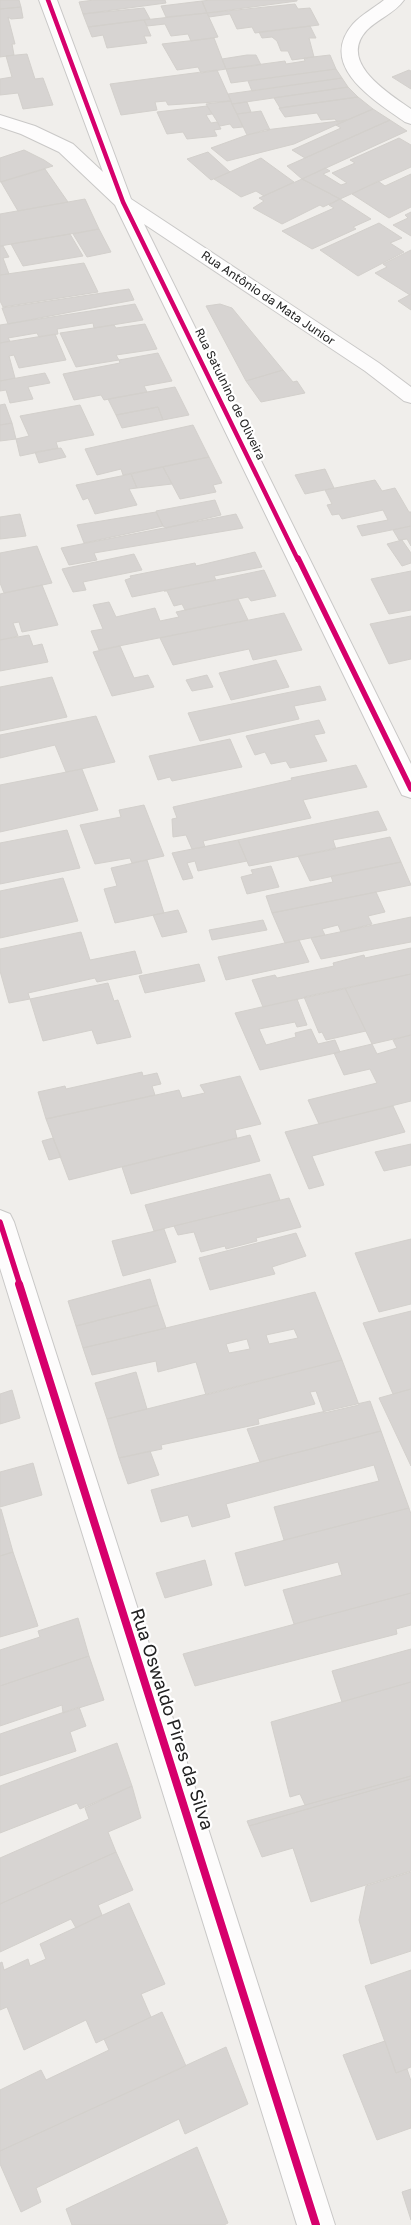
<svg xmlns="http://www.w3.org/2000/svg" width="411" height="2225" font-family="'Golos Text',sans-serif">
<rect width="100%" height="100%" fill="#f0eeeb"/>
<path fill="#d7d4d2" stroke="#d3d0cc" fill-rule="evenodd" d="M 0,0 L 19,0 L 21,7 L 0,9 Z
M 94,0 L 165,0 L 166,3 L 83,14 L 79,2 Z
M 211,0 L 297,0 L 297,1 L 207,13 L 202,1 Z
M 202,1 L 207,13 L 166,17 L 161,6 Z
M 295,4 L 298,9 L 310,8 L 319,25 L 255,33 L 252,27 L 237,29 L 230,14 L 209,17 L 207,13 Z
M 21,7 L 23,18 L 11,19 L 8,17 L 15,44 L 12,44 L 14,55 L 0,57 L 0,9 Z
M 144,8 L 150,19 L 88,27 L 83,14 Z
M 207,13 L 218,37 L 191,41 L 188,34 L 171,36 L 165,24 L 147,26 L 144,20 Z
M 144,20 L 151,36 L 144,36 L 147,43 L 107,48 L 103,35 L 92,37 L 88,27 Z
M 310,26 L 316,38 L 309,38 L 314,57 L 292,60 L 288,51 L 281,51 L 277,41 L 272,37 L 262,38 L 259,32 Z
M 214,38 L 226,69 L 201,73 L 198,67 L 177,70 L 162,44 Z
M 27,54 L 35,79 L 43,78 L 53,105 L 23,109 L 18,93 L 0,95 L 0,79 L 12,77 L 6,56 Z
M 247,55 L 256,55 L 261,65 L 226,69 L 222,59 Z
M 330,55 L 336,69 L 231,83 L 226,69 L 285,61 L 286,64 L 305,61 L 304,58 Z
M 336,69 L 342,78 L 252,91 L 248,81 Z
M 217,70 L 231,101 L 168,105 L 166,101 L 155,102 L 157,110 L 121,115 L 110,84 Z
M 409,70 L 411,71 L 411,89 L 392,77 Z
M 342,78 L 348,87 L 232,104 L 228,94 Z
M 348,87 L 358,97 L 280,108 L 274,98 Z
M 358,97 L 373,109 L 347,120 L 337,122 L 335,119 L 321,120 L 317,113 L 285,117 L 279,108 Z
M 231,101 L 232,104 L 243,127 L 233,128 L 230,124 L 220,126 L 206,104 Z
M 247,102 L 251,112 L 237,114 L 232,104 Z
M 207,106 L 212,114 L 206,115 L 211,123 L 217,122 L 221,129 L 214,130 L 217,136 L 187,139 L 183,132 L 167,134 L 157,112 Z
M 373,109 L 390,120 L 305,158 L 292,150 L 341,128 L 336,125 Z
M 261,111 L 270,130 L 247,135 L 237,114 Z
M 347,120 L 294,144 L 227,161 L 211,148 L 247,135 L 265,130 Z
M 390,120 L 407,131 L 302,179 L 287,166 Z
M 399,138 L 411,145 L 411,167 L 340,199 L 302,179 L 325,168 L 330,171 L 323,174 L 341,185 L 347,183 L 332,173 L 355,163 L 350,160 Z
M 24,150 L 44,160 L 53,166 L 0,182 L 0,158 Z
M 208,152 L 230,172 L 211,180 L 187,159 Z
M 261,158 L 294,182 L 264,196 L 256,191 L 241,197 L 214,179 Z
M 45,169 L 68,202 L 18,211 L 1,182 Z
M 411,174 L 411,207 L 389,218 L 352,194 L 378,181 L 385,186 Z
M 302,179 L 340,199 L 323,207 L 320,205 L 282,224 L 253,208 L 264,201 L 259,198 Z
M 85,199 L 99,229 L 0,246 L 0,214 Z
M 340,199 L 371,219 L 353,227 L 356,229 L 312,249 L 282,231 L 334,208 L 329,205 Z
M 411,212 L 411,236 L 393,225 L 408,218 L 405,215 Z
M 379,223 L 402,238 L 390,243 L 404,252 L 358,276 L 320,250 Z
M 99,229 L 111,252 L 87,257 L 73,234 Z
M 70,234 L 83,256 L 23,266 L 11,244 Z
M 0,246 L 3,246 L 9,257 L 3,258 L 9,274 L 0,275 Z
M 411,250 L 411,294 L 410,295 L 375,273 L 387,267 L 383,264 Z
M 84,263 L 98,292 L 3,307 L 0,301 L 0,275 Z
M 129,289 L 134,300 L 8,324 L 2,308 Z
M 411,294 L 411,310 L 398,301 Z
M 135,304 L 143,320 L 94,328 L 93,323 L 57,329 L 58,334 L 39,337 L 37,333 L 8,338 L 10,341 L 0,343 L 0,325 Z
M 220,304 L 232,308 L 283,370 L 246,381 L 206,306 Z
M 145,324 L 157,349 L 116,355 L 119,360 L 76,367 L 60,333 L 114,325 L 116,328 Z
M 55,334 L 66,360 L 19,368 L 14,355 L 9,356 L 15,378 L 0,381 L 0,343 Z
M 158,353 L 172,381 L 144,386 L 147,392 L 104,400 L 101,395 L 74,400 L 63,374 L 120,363 L 119,360 Z
M 283,370 L 293,382 L 297,381 L 305,393 L 261,402 L 246,381 Z
M 45,373 L 50,383 L 28,387 L 33,399 L 10,403 L 6,390 L 0,391 L 0,381 Z
M 175,387 L 189,415 L 163,420 L 158,407 L 116,415 L 108,399 Z
M 5,404 L 12,423 L 0,425 L 0,405 Z
M 80,405 L 94,435 L 56,442 L 58,448 L 20,456 L 16,439 L 29,436 L 20,416 Z
M 158,407 L 163,420 L 122,428 L 116,415 Z
M 12,423 L 16,439 L 0,441 L 0,425 Z
M 193,425 L 209,457 L 123,475 L 121,469 L 97,475 L 85,449 Z
M 61,448 L 66,457 L 39,463 L 35,452 Z
M 209,457 L 222,483 L 213,485 L 216,492 L 180,499 L 163,467 Z
M 163,467 L 172,484 L 137,488 L 131,474 Z
M 325,469 L 334,488 L 305,494 L 295,475 Z
M 131,474 L 137,488 L 129,489 L 137,505 L 95,514 L 88,498 L 83,500 L 76,485 Z
M 375,480 L 382,491 L 395,488 L 409,512 L 411,512 L 411,526 L 362,536 L 357,526 L 388,520 L 383,510 L 342,519 L 339,514 L 332,515 L 327,505 L 332,504 L 325,490 Z
M 215,500 L 221,515 L 166,528 L 163,526 L 156,511 Z
M 156,512 L 163,526 L 84,543 L 77,525 Z
M 20,514 L 26,536 L 0,539 L 0,517 Z
M 236,514 L 243,528 L 94,553 L 97,560 L 69,565 L 61,548 Z
M 411,526 L 411,546 L 407,539 L 399,540 L 393,530 Z
M 402,540 L 411,553 L 411,563 L 402,566 L 387,544 Z
M 37,546 L 52,583 L 4,593 L 0,583 L 0,553 Z
M 255,552 L 262,567 L 214,576 L 216,580 L 132,597 L 125,580 L 131,578 L 130,576 L 195,563 L 196,566 Z
M 134,554 L 142,570 L 83,582 L 86,590 L 73,592 L 62,569 Z
M 264,570 L 276,596 L 251,601 L 248,597 L 185,610 L 182,604 L 174,606 L 167,591 L 164,591 Z
M 411,571 L 411,610 L 389,614 L 371,579 Z
M 42,585 L 58,625 L 22,632 L 19,622 L 13,623 L 18,636 L 0,640 L 0,594 Z
M 238,599 L 248,620 L 99,650 L 91,631 L 103,629 L 93,605 L 109,602 L 116,617 L 155,608 L 160,621 L 179,617 L 176,612 Z
M 284,613 L 302,650 L 253,660 L 249,649 L 173,665 L 160,638 Z
M 411,616 L 411,659 L 389,664 L 370,624 Z
M 29,635 L 33,646 L 42,644 L 48,662 L 0,671 L 0,640 Z
M 120,646 L 134,678 L 148,675 L 154,687 L 112,696 L 93,652 Z
M 276,660 L 289,687 L 231,700 L 219,673 Z
M 207,675 L 213,687 L 192,691 L 186,680 Z
M 52,677 L 67,717 L 0,731 L 0,687 Z
M 320,686 L 326,700 L 294,706 L 299,719 L 200,741 L 188,713 Z
M 96,716 L 115,762 L 66,772 L 55,745 L 0,758 L 0,735 Z
M 319,720 L 325,733 L 314,735 L 327,761 L 290,768 L 286,761 L 271,764 L 265,752 L 255,755 L 246,736 Z
M 230,739 L 242,767 L 172,781 L 170,777 L 158,780 L 149,756 Z
M 356,765 L 367,787 L 303,800 L 311,818 L 203,841 L 205,847 L 192,849 L 186,835 L 173,837 L 172,819 L 177,818 L 173,807 L 292,780 L 291,778 Z
M 82,769 L 98,810 L 0,832 L 0,785 Z
M 144,805 L 164,856 L 132,863 L 130,858 L 95,864 L 80,825 L 121,817 L 119,810 Z
M 378,811 L 387,830 L 333,840 L 336,849 L 249,866 L 238,840 Z
M 67,830 L 80,868 L 0,884 L 0,843 Z
M 390,837 L 401,862 L 310,881 L 298,856 Z
M 238,840 L 247,861 L 198,871 L 195,861 L 187,863 L 193,878 L 183,880 L 172,853 Z
M 147,860 L 164,913 L 115,923 L 104,889 L 117,886 L 111,868 Z
M 401,862 L 411,885 L 272,913 L 266,896 L 333,882 L 331,876 Z
M 271,866 L 279,887 L 247,894 L 241,877 L 253,874 L 251,870 Z
M 63,878 L 78,921 L 0,938 L 0,891 Z
M 376,892 L 385,912 L 368,916 L 372,924 L 341,932 L 338,925 L 322,929 L 325,935 L 285,943 L 272,913 Z
M 178,910 L 187,932 L 162,937 L 153,915 Z
M 411,917 L 411,942 L 321,959 L 311,938 Z
M 263,920 L 267,930 L 212,940 L 209,930 Z
M 81,932 L 90,960 L 135,951 L 142,973 L 97,982 L 95,978 L 28,993 L 30,999 L 9,1003 L 0,971 L 0,949 Z
M 299,940 L 309,962 L 226,980 L 218,957 Z
M 411,948 L 411,974 L 263,1007 L 252,980 L 275,975 L 277,978 L 334,966 L 333,963 L 364,955 L 365,958 Z
M 199,964 L 205,981 L 145,993 L 139,976 Z
M 411,974 L 411,1035 L 372,1044 L 345,988 Z
M 108,983 L 114,1001 L 118,1000 L 131,1037 L 97,1044 L 92,1030 L 43,1041 L 30,999 Z
M 345,988 L 366,1031 L 326,1040 L 322,1032 L 319,1033 L 304,997 Z
M 297,999 L 307,1025 L 297,1027 L 295,1022 L 259,1029 L 266,1045 L 296,1037 L 295,1033 L 311,1029 L 318,1044 L 335,1040 L 340,1052 L 260,1070 L 235,1013 Z
M 411,1035 L 411,1101 L 319,1124 L 308,1100 L 377,1083 L 370,1069 L 344,1075 L 334,1053 L 372,1044 L 377,1054 L 397,1048 L 393,1040 Z
M 142,1072 L 143,1076 L 157,1073 L 161,1084 L 152,1086 L 155,1095 L 46,1119 L 38,1092 L 65,1086 L 66,1089 Z
M 240,1076 L 261,1124 L 235,1130 L 237,1138 L 69,1180 L 46,1119 L 179,1090 L 182,1098 L 205,1093 L 200,1085 Z
M 393,1106 L 405,1132 L 312,1156 L 324,1185 L 309,1189 L 285,1132 Z
M 250,1135 L 260,1161 L 131,1194 L 122,1167 Z
M 53,1138 L 61,1157 L 49,1160 L 42,1141 Z
M 411,1144 L 411,1165 L 384,1171 L 375,1152 Z
M 270,1174 L 280,1200 L 154,1231 L 145,1205 Z
M 289,1198 L 301,1227 L 256,1238 L 257,1241 L 226,1249 L 225,1246 L 201,1252 L 194,1232 L 178,1235 L 174,1226 Z
M 164,1229 L 176,1262 L 123,1276 L 112,1241 Z
M 296,1233 L 306,1256 L 272,1267 L 275,1274 L 210,1290 L 199,1258 Z
M 411,1239 L 411,1304 L 379,1312 L 355,1253 Z
M 150,1279 L 158,1305 L 76,1326 L 68,1301 Z
M 315,1292 L 342,1360 L 206,1395 L 196,1362 L 158,1372 L 156,1361 L 92,1375 L 83,1348 ZM 294,1329 L 298,1338 L 269,1344 L 266,1335 ZM 247,1339 L 250,1349 L 229,1353 L 226,1344 Z
M 158,1305 L 166,1328 L 83,1348 L 76,1326 Z
M 411,1311 L 411,1389 L 393,1394 L 363,1323 Z
M 342,1360 L 359,1405 L 324,1413 L 316,1391 L 310,1392 L 315,1404 L 258,1419 L 259,1424 L 161,1445 L 162,1449 L 119,1458 L 107,1419 Z
M 136,1372 L 147,1409 L 107,1419 L 95,1383 Z
M 411,1389 L 411,1466 L 379,1398 Z
M 12,1390 L 20,1418 L 0,1424 L 0,1394 Z
M 370,1401 L 381,1431 L 260,1462 L 247,1429 Z
M 381,1431 L 409,1508 L 284,1540 L 274,1507 L 379,1481 L 374,1465 L 226,1504 L 230,1517 L 192,1527 L 188,1515 L 161,1522 L 151,1490 Z
M 150,1451 L 159,1475 L 128,1484 L 119,1458 Z
M 33,1463 L 42,1495 L 0,1507 L 0,1472 Z
M 409,1508 L 411,1514 L 411,1593 L 294,1624 L 283,1590 L 342,1575 L 338,1562 L 245,1586 L 235,1553 Z
M 1,1509 L 13,1552 L 0,1556 L 0,1509 Z
M 13,1552 L 38,1626 L 0,1637 L 0,1556 Z
M 205,1560 L 212,1585 L 165,1598 L 156,1573 Z
M 411,1593 L 411,1625 L 396,1629 L 397,1634 L 195,1686 L 183,1654 Z
M 78,1618 L 89,1656 L 0,1686 L 0,1650 L 40,1637 L 38,1631 Z
M 411,1649 L 411,1682 L 342,1702 L 332,1671 Z
M 89,1656 L 104,1700 L 63,1713 L 62,1705 L 0,1726 L 0,1686 Z
M 411,1682 L 411,1776 L 305,1805 L 300,1794 L 290,1797 L 271,1722 Z
M 79,1707 L 86,1726 L 70,1732 L 76,1751 L 0,1776 L 0,1734 Z
M 117,1743 L 132,1786 L 80,1809 L 77,1803 L 0,1833 L 0,1786 Z
M 411,1776 L 411,1779 L 249,1826 L 247,1821 Z
M 411,1779 L 411,1871 L 311,1902 L 293,1848 L 262,1857 L 249,1826 Z
M 132,1786 L 141,1818 L 108,1832 L 116,1852 L 0,1904 L 0,1858 L 89,1819 L 85,1808 Z
M 116,1852 L 133,1890 L 98,1905 L 102,1915 L 76,1928 L 71,1919 L 0,1952 L 0,1904 Z
M 411,1872 L 411,1951 L 371,1964 L 359,1920 L 366,1886 Z
M 129,1903 L 165,1984 L 141,1994 L 151,2017 L 96,2043 L 86,2020 L 24,2050 L 7,2007 L 0,2010 L 0,1963 L 2,1962 L 4,1970 L 28,1959 L 30,1966 L 46,1959 L 40,1944 Z
M 411,1970 L 411,2067 L 396,2073 L 365,1986 Z
M 162,2012 L 186,2066 L 0,2151 L 0,2090 L 41,2070 L 46,2080 L 109,2050 L 104,2039 Z
M 385,2041 L 396,2073 L 407,2069 L 411,2081 L 411,2128 L 377,2140 L 343,2055 Z
M 226,2047 L 248,2104 L 185,2134 L 179,2119 L 36,2188 L 41,2202 L 21,2212 L 0,2164 L 0,2151 Z
M 197,2147 L 228,2223 L 224,2225 L 72,2225 L 66,2209 Z
M 411,2189 L 411,2220 L 402,2192 Z"/>
<g fill="none" stroke-linecap="round" stroke-linejoin="round">
<g stroke="#c9c8c7" stroke-width="2">
<path id="street" d="M 39,0 L 57,0 L 131,199 L 379,363 L 411,387 L 411,403 L 404,401 L 365,371 L 144,224 L 411,764 L 411,798 L 402,795 L 399,789 L 115,205 L 59,152 L 21,134 L 0,127 L 0,115 L 35,126 L 73,144 L 103,172 Z
M 384,0 L 404,0 C 395,13 378,19 367,30 C 337,62 388,93 411,109 L 411,124 L 405,122 C 374,100 317,66 353,24 C 361,15 374,8 384,0 Z
M 0,1210 L 10,1214 L 14,1222 L 335,2225 L 297,2225 L 0,1268 Z"/>
</g>
<use href="#street" fill="#fdfcfc" fill-rule="evenodd"/>
<g stroke="#fff" stroke-width="7">
<path id="cycleway-far2" d="M 48,0 L 123,202 L 298,560"/>
</g>
<g stroke="#fff" stroke-width="9">
<path id="cycleway-far1" d="M 298,558 L 411,789
M 0,1222 L 20,1285"/>
</g>
<g stroke="#fff" stroke-width="11">
<path id="cycleway" d="M 19,1284 L 316,2225"/>
</g>
<use href="#cycleway-far2" stroke="#d6006c" stroke-width="4.5"/>
<use href="#cycleway-far1" stroke="#d6006c" stroke-width="5.5"/>
<use href="#cycleway" stroke="#d6006c" stroke-width="8"/>
</g>
<g text-anchor="middle" stroke-width="4.5" stroke-linejoin="round" paint-order="stroke">
<g font-size="12" fill="#222" stroke="#fff">
<text transform="translate(268 298) rotate(34)" y="4">Rua Antônio da Mata Junior</text>
<text transform="translate(230 394) rotate(64)" y="4">Rua Satulnino de Oliveira</text>
</g>
<g font-size="18" fill="#222" stroke="#fff">
<text transform="translate(172 1719) rotate(72)" y="6">Rua Oswaldo Pires da Silva</text>
</g>
</g>
</svg>
